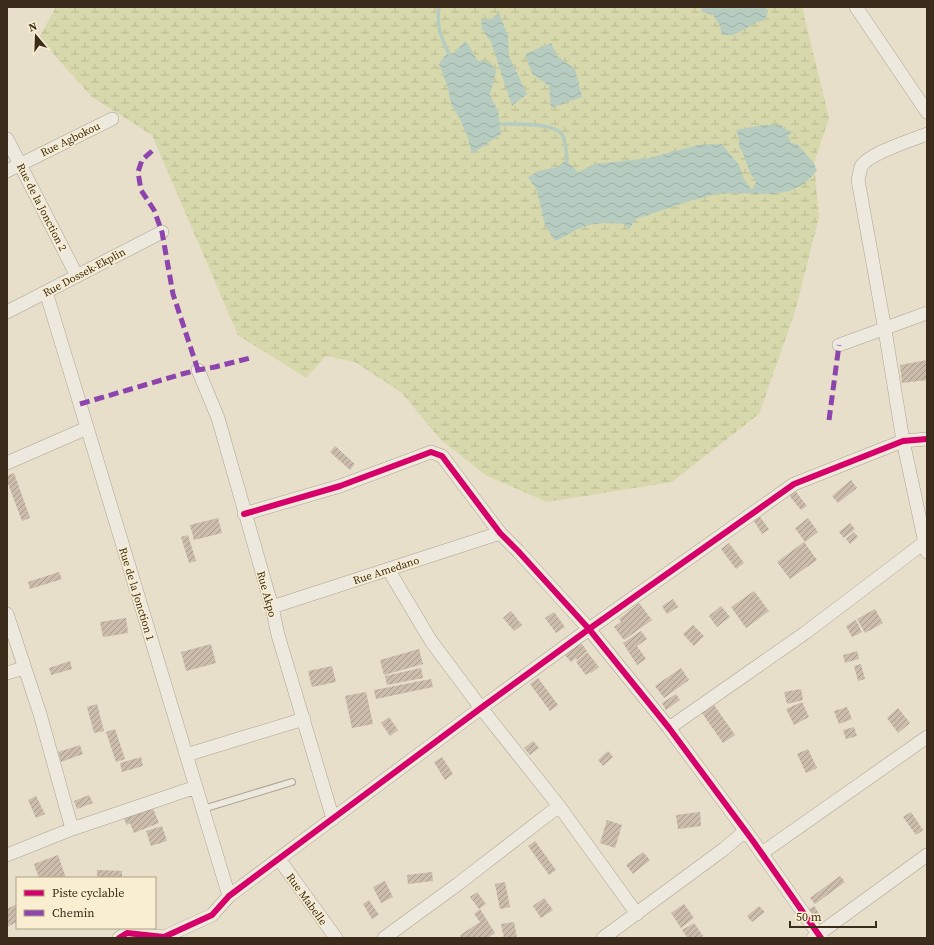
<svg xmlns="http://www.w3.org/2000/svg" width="934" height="945" font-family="'Source Serif 4',serif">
<defs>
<pattern id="wetland-marsh" width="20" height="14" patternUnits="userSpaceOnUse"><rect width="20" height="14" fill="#d7d8ab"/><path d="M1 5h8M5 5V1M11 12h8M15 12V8" fill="none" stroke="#b9ba93"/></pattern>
<pattern id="water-waves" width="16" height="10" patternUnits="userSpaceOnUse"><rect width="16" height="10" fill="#b7ccc0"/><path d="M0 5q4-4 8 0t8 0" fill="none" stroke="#9eafa4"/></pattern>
<pattern id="building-hatch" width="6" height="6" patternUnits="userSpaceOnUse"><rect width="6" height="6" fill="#cbbcab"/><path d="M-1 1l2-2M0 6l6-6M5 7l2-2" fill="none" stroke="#a6998a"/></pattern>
</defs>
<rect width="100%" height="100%" fill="#e7dfca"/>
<path fill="url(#wetland-marsh)" d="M 56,7 L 802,7 L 829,118 L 814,163 L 819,217 L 795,312 L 759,414 L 672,482 L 547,502 L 487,476 L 441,440 L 401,392 L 355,362 L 326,356 L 306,378 L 238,335 L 152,135 L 92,97 L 39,38 Z"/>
<path fill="url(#water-waves)" d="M 708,7 L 765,7 L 768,11 L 765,20 L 757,22 L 734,35 L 722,35 L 720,26 L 713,15 L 702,12 L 701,8 Z
M 499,13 L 508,36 L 509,56 L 527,94 L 512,106 L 491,42 L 482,29 L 481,19 L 491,19 Z
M 465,41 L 470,47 L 477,60 L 491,63 L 496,71 L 490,95 L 498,111 L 501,134 L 472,154 L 467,135 L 460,119 L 451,104 L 448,88 L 439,64 L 446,54 L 454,53 Z
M 551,43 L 557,56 L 575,69 L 582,97 L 551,108 L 549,86 L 532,74 L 525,54 Z
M 763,125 L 781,125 L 786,130 L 794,132 L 788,135 L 791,143 L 797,144 L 814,163 L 817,171 L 804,184 L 790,191 L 773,194 L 734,193 L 716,194 L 690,201 L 636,219 L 629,229 L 624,224 C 613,223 594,222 583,227 C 573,231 565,237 555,241 L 545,225 L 537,191 L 528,177 L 538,171 L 558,167 L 567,159 L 569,163 L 578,172 L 595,164 L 649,158 L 698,145 L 722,144 L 739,165 L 744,179 L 752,190 L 756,182 L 750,173 L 743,153 L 739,146 L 739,138 L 736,130 Z"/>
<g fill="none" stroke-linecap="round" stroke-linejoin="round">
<path stroke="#b7ccc0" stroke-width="3.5" d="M 439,7 C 436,26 441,37 449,54
M 500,124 C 513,124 557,122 563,136 C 566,143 566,152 567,159"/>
</g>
<path fill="url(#building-hatch)" d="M 927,360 L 927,380 L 902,383 L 900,365 Z
M 335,446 L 355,464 L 350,470 L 330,452 Z
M 14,473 L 30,518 L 22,521 L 7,481 L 7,476 Z
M 851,480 L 857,488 L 838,503 L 832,496 Z
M 793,488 L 807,506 L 801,510 L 787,493 Z
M 758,514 L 769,529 L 762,534 L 752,518 Z
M 218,518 L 222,533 L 194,540 L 190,525 Z
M 808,518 L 818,532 L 805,542 L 795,528 Z
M 850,523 L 855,529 L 844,538 L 839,532 Z
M 854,532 L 858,537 L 850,544 L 846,539 Z
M 188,535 L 196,561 L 189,563 L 181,537 Z
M 804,542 L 817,560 L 790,579 L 777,562 Z
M 729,543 L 744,563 L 736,569 L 721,549 Z
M 59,572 L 62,579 L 30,589 L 28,582 Z
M 754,591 L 769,611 L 746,628 L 731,607 Z
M 673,599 L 678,607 L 667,614 L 662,606 Z
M 639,603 L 652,620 L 624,640 L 614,627 L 621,622 L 619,619 Z
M 721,606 L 730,617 L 717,627 L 709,616 Z
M 875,609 L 883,623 L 865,633 L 857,619 Z
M 511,611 L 522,625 L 514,631 L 503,618 Z
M 554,612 L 565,627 L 556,633 L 545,618 Z
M 126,618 L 128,633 L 103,637 L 100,622 Z
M 856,620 L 862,632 L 852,637 L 846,626 Z
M 693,625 L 704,636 L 694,646 L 683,634 Z
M 641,631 L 647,639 L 637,646 L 646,659 L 637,665 L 623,643 Z
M 581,643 L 587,651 L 577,660 L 576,658 L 571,662 L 565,655 Z
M 211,644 L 216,663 L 186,671 L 181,652 Z
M 419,649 L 423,664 L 384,675 L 380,660 Z
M 857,651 L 859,659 L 845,663 L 843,655 Z
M 587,652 L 599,667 L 591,673 L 590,672 L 586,675 L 576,662 Z
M 70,661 L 72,669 L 51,675 L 49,668 Z
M 861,664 L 865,679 L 858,681 L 854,666 Z
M 332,666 L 336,682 L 312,687 L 308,671 Z
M 421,668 L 423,678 L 387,685 L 385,676 Z
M 681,668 L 689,680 L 664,698 L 655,686 Z
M 538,678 L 558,705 L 550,711 L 530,684 Z
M 431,679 L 433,687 L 376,699 L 374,690 Z
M 801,689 L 803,700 L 787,704 L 784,692 Z
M 366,692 L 373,724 L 352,728 L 345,696 Z
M 676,694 L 680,700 L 666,710 L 662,703 Z
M 802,702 L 809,717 L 794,725 L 786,709 Z
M 97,704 L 104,731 L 94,733 L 87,707 Z
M 714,705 L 735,735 L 723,743 L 702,713 Z
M 847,707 L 852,719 L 839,724 L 834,711 Z
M 898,708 L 910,723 L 898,733 L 887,718 Z
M 389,717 L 398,730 L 390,736 L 381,723 Z
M 854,727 L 857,736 L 846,739 L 843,730 Z
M 115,729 L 125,759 L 116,762 L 106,732 Z
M 533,741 L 539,748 L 530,755 L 524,748 Z
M 80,745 L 83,754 L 61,762 L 58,752 Z
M 808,749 L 817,768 L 806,773 L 797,754 Z
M 608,751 L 613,757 L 603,766 L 598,760 Z
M 141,757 L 143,766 L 122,772 L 120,763 Z
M 442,757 L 453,774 L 445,780 L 434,762 Z
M 89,795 L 93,803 L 77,809 L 74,801 Z
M 36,796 L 45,814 L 36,818 L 28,800 Z
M 152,806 L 159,823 L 134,833 L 130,823 L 127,825 L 123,817 Z
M 700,812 L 701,826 L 678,829 L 676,815 Z
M 911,812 L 923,830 L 916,835 L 903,817 Z
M 607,820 L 622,825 L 615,848 L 600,843 Z
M 162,826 L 167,841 L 151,846 L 146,831 Z
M 535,841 L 556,870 L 549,875 L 528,846 Z
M 643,852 L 650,860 L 633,874 L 626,865 Z
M 58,855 L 66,878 L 39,878 L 34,864 Z
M 97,870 L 122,871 L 122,878 L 97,878 Z
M 432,872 L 433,881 L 408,884 L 407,875 Z
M 840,876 L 845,882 L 815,904 L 810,898 Z
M 385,881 L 393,897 L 381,903 L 373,887 Z
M 505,882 L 510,907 L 500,909 L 495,884 Z
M 477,892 L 486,904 L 479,909 L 470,897 Z
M 544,898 L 553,910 L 541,918 L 533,906 Z
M 369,900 L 379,915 L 372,919 L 363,904 Z
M 17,904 L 17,922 L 7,927 L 7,909 Z
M 684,904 L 694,918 L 681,928 L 671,913 Z
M 759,906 L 765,912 L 752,922 L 747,916 Z
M 814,906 L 822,918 L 816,921 L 808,910 Z
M 480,909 L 495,933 L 488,938 L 462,938 L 460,935 L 480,922 L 474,914 Z
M 514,922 L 517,938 L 504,938 L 501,924 Z
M 694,923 L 703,936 L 700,938 L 688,938 L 682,930 Z"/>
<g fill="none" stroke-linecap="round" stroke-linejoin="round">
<g stroke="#aca394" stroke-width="8">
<path id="service" d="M 203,809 L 292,782"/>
</g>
<g stroke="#aca394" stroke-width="14">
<path id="minor" d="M 856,7 L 927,112
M 927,134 C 912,140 867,154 861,167 C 860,171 859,176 858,180 L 885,330 L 903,441 L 927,552
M 7,139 L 77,276
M 7,171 L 112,119
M 46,292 L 229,896
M 7,312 L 162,232
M 839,345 L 927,313
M 198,370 L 218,418 L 272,607 L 278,635 L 333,819
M 7,463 L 87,428
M 244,514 L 340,486 L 431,452 L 442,456 L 500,533 L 518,551 L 589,629 L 669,728 L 753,841 L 821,938
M 388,569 L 431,641 L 481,708 L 559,806 L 637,914
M 272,607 L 500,533
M 7,614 L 40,714 L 72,829
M 7,673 L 24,668
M 669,728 L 805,633 L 925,542
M 186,755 L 304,719
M 762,853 L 927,737
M 7,855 L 72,829 L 196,787
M 279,859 L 336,938
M 119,938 L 127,933 L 164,937 L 212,915 L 229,896 L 481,708 L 589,629 L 794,484 L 903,441 L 927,439
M 384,938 L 458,884 L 559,806
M 603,938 L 724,849 L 745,831
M 813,938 L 927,855"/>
</g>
<use href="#service" stroke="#eee9de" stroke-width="6"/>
<use href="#minor" stroke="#eee9de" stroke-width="13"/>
<path stroke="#8e44ad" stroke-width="5" stroke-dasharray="10 5" stroke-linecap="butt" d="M 152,151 L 142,160 L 138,172 L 141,190 L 154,210 L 162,232 L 173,294 L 198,370
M 80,404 L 182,374 L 198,370 L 215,367 L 250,358
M 829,420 L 839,345"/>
<g stroke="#f9eecf" stroke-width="8">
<path id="cycleway" d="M 244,514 L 340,486 L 431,452 L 442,456 L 500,533 L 518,551 L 589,629 L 669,728 L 753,841 L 821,938
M 119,938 L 127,933 L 164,937 L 212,915 L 229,896 L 481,708 L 589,629 L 794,484 L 903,441 L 927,439"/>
</g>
<use href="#cycleway" stroke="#d6006c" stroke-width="6"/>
</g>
<g text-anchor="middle" stroke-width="3" stroke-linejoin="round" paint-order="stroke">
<g font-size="11" fill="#3b2b1b" stroke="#f9eecf">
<text transform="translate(70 139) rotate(-26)" y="4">Rue Agbokou</text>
<text transform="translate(42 207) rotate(63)" y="4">Rue de la Jonction 2</text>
<text transform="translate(84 272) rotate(-28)" y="4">Rue Dossek-Ekplin</text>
<text transform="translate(386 570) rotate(-18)" y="4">Rue Amedano</text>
<text transform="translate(137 594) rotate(73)" y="4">Rue de la Jonction 1</text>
<text transform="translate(267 594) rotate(75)" y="4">Rue Akpo</text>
<text transform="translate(307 899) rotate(54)" y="4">Rue Mabelle</text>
</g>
</g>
<rect width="934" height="945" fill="none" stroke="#3b2b1b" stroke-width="16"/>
<rect x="16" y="877" width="140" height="52" fill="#f9eecf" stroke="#ada087"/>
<rect x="24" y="890" width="20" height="6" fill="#d6006c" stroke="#ada087"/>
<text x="52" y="897" font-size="12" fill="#3b2b1b">Piste cyclable</text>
<rect x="24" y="910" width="20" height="6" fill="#8e44ad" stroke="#ada087"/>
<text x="52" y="917" font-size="12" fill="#3b2b1b">Chemin</text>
<g transform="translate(36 36) rotate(341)" stroke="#f9eecf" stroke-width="3" paint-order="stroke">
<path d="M0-3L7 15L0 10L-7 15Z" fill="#3b2b1b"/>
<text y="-6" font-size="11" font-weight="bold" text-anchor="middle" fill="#3b2b1b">N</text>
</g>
<path d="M790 921v6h86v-6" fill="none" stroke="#3b2b1b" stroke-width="2"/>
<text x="796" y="921" font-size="12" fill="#3b2b1b" stroke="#f9eecf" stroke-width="3" paint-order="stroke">50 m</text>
</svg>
